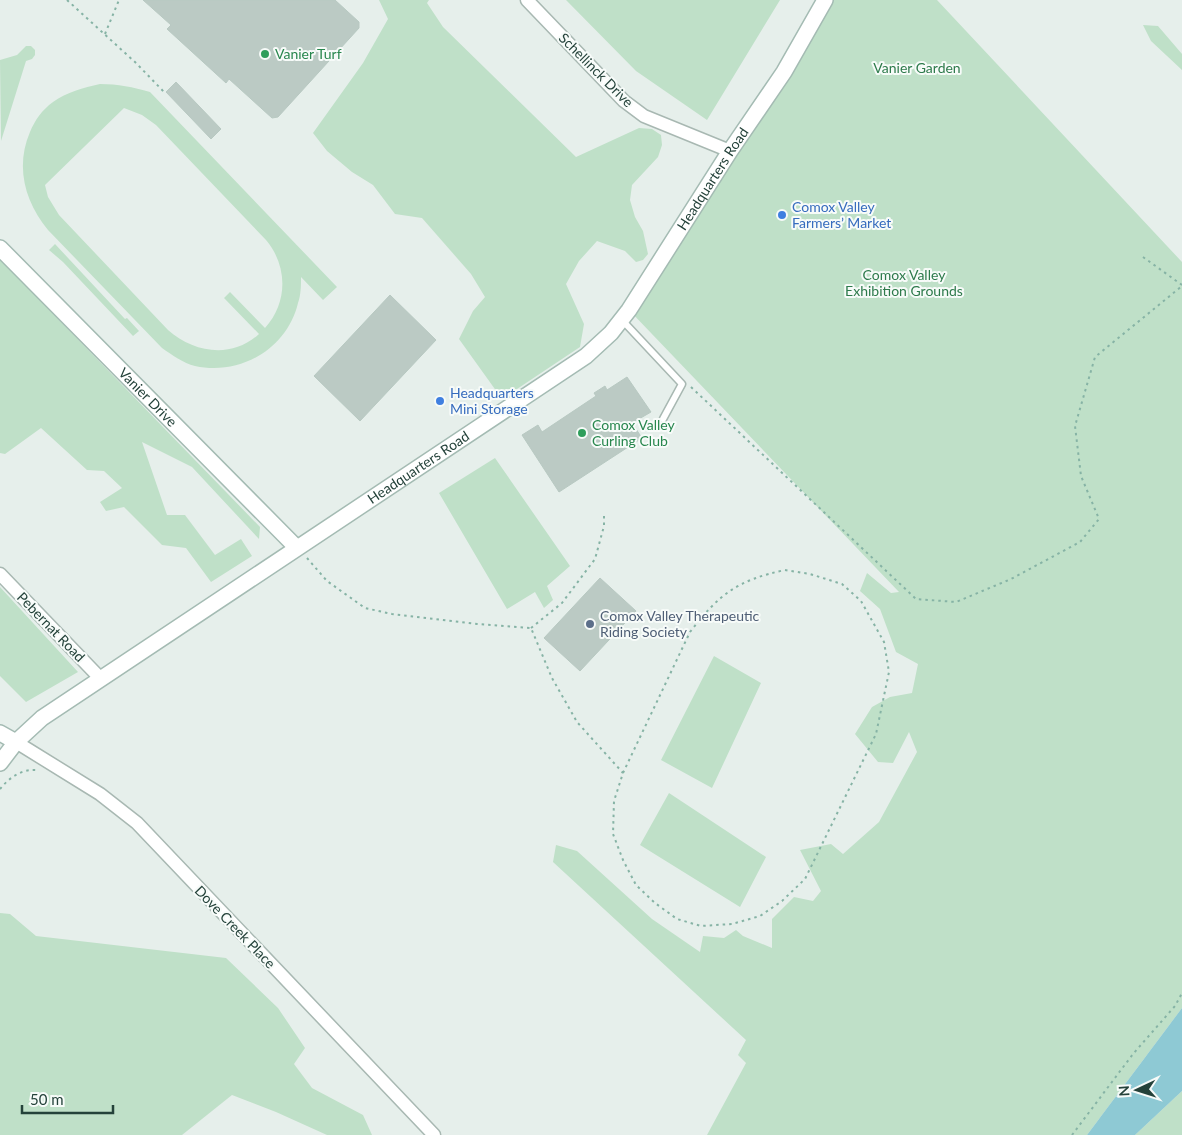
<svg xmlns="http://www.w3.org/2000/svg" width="1182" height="1135" font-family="Lato,sans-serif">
<rect width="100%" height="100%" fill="#e6efeb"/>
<path fill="#bfe0c8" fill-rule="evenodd" d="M 379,0 L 429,0 L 427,3 L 443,27 L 576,157 L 639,128 L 652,129 L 661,135 L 662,145 L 658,157 L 632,185 L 630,200 L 635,217 L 643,231 L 648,254 L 643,260 L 636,262 L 625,251 L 597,241 L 579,261 L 566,284 L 584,324 L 580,347 L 502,399 L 459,339 L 473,311 L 485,297 L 471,274 L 422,218 L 395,214 L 373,185 L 352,172 L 327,151 L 313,133 L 363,63 L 388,19 Z
M 566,0 L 780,0 L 707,120 L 636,71 Z
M 825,0 L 937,0 L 1182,262 L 1182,1008 L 1087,1135 L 707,1135 L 746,1063 L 738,1055 L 746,1040 L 553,862 L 556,845 L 577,851 L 652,919 L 700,952 L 703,936 L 724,938 L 736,930 L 743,936 L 772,948 L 772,919 L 794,897 L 813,901 L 821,891 L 800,850 L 831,844 L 843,854 L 879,822 L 917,752 L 909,732 L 893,763 L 878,762 L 855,734 L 872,707 L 890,697 L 912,693 L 918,664 L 896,652 L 880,609 L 860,591 L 867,573 L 891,593 L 899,592 L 629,310 Z
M 1143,25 L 1158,26 L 1182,54 L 1182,70 L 1151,41 Z
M 26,46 L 31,46 L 35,50 L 35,55 L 32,59 L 26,61 L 1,141 L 0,60 L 17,55 Z
M 100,84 C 118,84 133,87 150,92 L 337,287 L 323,300 L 301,277 C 301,285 301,295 298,303 C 287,349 240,376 195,366 C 183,363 172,355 162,348 L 48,230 C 25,202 15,167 30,132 C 35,120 42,110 53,102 C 67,92 83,88 100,84 ZM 124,108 L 142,115 L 156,125 L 266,240 C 288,266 288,303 265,328 L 230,292 L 224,298 L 259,334 C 232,359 194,353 168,330 L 59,215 L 48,197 L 45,185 Z
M 55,244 L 125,319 L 127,318 L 139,331 L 133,336 L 63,262 L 49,250 Z
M 0,259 L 260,527 L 259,539 L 192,467 L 142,442 L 167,515 L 185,515 L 215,555 L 241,539 L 252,556 L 211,582 L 186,548 L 162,545 L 124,507 L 106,511 L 100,502 L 122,488 L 104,471 L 87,470 L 41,428 L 5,454 L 0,453 Z
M 495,458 L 570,566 L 547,586 L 553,600 L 544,608 L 535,592 L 507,609 L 439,493 Z
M 0,587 L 78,672 L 26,702 L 0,676 Z
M 714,656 L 761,683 L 712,788 L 661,760 Z
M 669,793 L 766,857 L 740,907 L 640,845 Z
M 0,913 L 10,914 L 36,936 L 226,958 L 278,1008 L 305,1048 L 294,1064 L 312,1088 L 363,1115 L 372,1135 L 327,1135 L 276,1112 L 232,1095 L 182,1135 L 0,1135 Z
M 1182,1091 L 1182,1135 L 1135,1135 Z"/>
<path fill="#8ec9d4" d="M 1182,1008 L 1182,1091 L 1135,1135 L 1087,1135 Z"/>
<path fill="#bbcac4" stroke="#b8c9c2" d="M 143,0 L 335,0 L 359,22 L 359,28 L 278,117 L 272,118 L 229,79 L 226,83 L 167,29 L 171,25 Z
M 176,82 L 221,129 L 211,139 L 166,92 Z
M 390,295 L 436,340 L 360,421 L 314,376 Z
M 627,377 L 651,412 L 632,423 L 642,438 L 559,492 L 522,435 L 538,425 L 542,432 L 596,396 L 594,393 L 605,386 L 607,390 Z
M 600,578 L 636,611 L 580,671 L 544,638 Z"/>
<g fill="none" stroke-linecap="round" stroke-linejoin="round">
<g stroke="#a8b8b2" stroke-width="9">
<path id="lane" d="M 622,320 L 682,384 L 663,419"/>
</g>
<g stroke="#a8b8b2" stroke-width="15">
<path id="street" d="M 527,0 L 624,101 L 644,116 L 730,151
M 0,574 L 101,679
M 16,742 L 100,794 L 137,823 L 434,1135"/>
</g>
<g stroke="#a4bbb3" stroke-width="18">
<g id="secondary">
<path id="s1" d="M 0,248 L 296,547"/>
<path d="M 0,733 L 16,742"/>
<path id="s2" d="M 0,763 L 16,742 L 42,718 L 586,356 L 611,333 L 629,310 L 730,151 L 784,72 L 825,0"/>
</g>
</g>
<path stroke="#86b3a5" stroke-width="2" stroke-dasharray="2.5 4" stroke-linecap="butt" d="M 67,0 L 136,63 L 165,93
M 105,34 L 119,0
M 1143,257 L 1182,285
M 691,387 L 916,599 L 956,602 L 1011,579 L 1080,542 L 1099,519 L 1081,476 L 1075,426 L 1095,357 L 1182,286
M 307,558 L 327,581 L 365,608 L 392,614 L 477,624 L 531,628 L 552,678 L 577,722 L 623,773
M 785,570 L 810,574 L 842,584 L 861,601 L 884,642 L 889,672 L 876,734 L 805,879 L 782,901 L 760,916 L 732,924 L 701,926 L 677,919 L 655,903 L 636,885 L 623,860 L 613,834 L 614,801 L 623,773 L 690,632 C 719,594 738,580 785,570 Z
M 531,628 L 562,603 L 595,559 L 604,526 L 604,512
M 0,789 C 9,778 21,769 36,770
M 1072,1135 L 1133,1054 L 1175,1006 L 1182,993"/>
<use href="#lane" stroke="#fff" stroke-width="6"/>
<use href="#street" stroke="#fff" stroke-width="12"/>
<use href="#secondary" stroke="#fff" stroke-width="15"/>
</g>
<g fill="#2e9e5b" stroke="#f7fbf9" stroke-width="2">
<circle cx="265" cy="54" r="5"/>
<circle cx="582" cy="433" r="5"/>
</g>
<g fill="#3f7fe0" stroke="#f7fbf9" stroke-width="2">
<circle cx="782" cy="215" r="5"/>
<circle cx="440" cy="401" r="5"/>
</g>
<circle fill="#5c6f8a" stroke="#f7fbf9" stroke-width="2" cx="590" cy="624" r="5"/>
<g text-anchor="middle" stroke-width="4" stroke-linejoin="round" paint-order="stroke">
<g font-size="14" fill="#27864d" stroke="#f7fbf9" text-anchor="start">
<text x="275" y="59">Vanier Turf</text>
<text x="592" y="430">Comox Valley<tspan x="592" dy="16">Curling Club</tspan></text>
</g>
<g font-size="14" fill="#2d7a4b" stroke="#f7fbf9">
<text x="917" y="73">Vanier Garden</text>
<text x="904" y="280">Comox Valley<tspan x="904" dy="16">Exhibition Grounds</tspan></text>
</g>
<g font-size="14" fill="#24423a" stroke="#f7fbf9">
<text transform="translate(596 70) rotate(45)" y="5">Schellinck Drive</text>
<text dy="5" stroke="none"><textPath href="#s2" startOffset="934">Headquarters Road</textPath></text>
<text dy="5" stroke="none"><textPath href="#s1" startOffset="210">Vanier Drive</textPath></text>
<text dy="5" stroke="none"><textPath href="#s2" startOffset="514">Headquarters Road</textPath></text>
<text transform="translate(51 627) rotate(46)" y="5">Pebernat Road</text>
<text transform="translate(235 927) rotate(46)" y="5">Dove Creek Place</text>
</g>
<g font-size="14" fill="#366cbe" stroke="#f7fbf9" text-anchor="start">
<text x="792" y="212">Comox Valley<tspan x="792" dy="16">Farmers’ Market</tspan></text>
<text x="450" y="398">Headquarters<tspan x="450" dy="16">Mini Storage</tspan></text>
</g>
<g font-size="14" fill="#4e5e75" stroke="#f7fbf9" text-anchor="start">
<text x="600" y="621">Comox Valley Therapeutic<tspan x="600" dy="16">Riding Society</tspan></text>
</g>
</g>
<g transform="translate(1137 1090) rotate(266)" stroke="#f7fbf9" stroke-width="4" paint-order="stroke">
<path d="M0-4L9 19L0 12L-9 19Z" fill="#24423a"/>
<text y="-8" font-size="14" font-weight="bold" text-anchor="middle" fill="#24423a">N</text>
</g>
<path d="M22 1105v8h91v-8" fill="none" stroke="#24423a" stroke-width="2.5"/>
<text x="30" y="1105" font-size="15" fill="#24423a" stroke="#f7fbf9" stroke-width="4" paint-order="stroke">50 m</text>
</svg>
